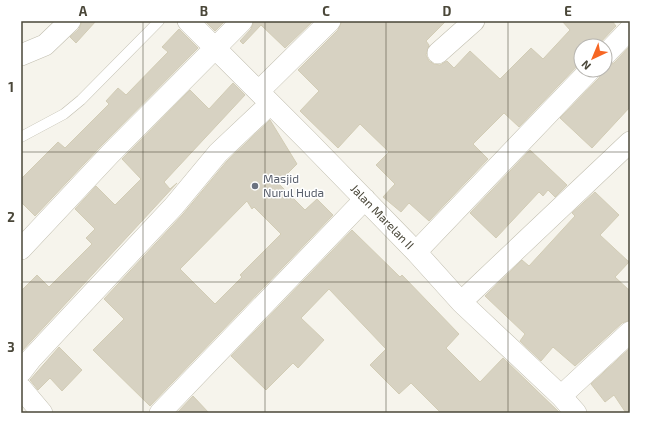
<svg xmlns="http://www.w3.org/2000/svg" width="651" height="434" font-family="'Exo 2',sans-serif">
<rect width="100%" height="100%" fill="#f6f4ec"/>
<path fill="#d7d2c2" stroke="#d2ccb5" fill-rule="evenodd" d="M 82,21 L 96,21 L 76,43 L 70,37 L 79,29 Z
M 205,21 L 225,21 L 215,31 Z
M 254,21 L 313,21 L 285,48 L 261,25 L 243,44 L 240,41 L 251,29 Z
M 342,21 L 446,21 L 426,41 L 429,45 L 426,55 L 429,61 L 434,64 L 440,65 L 447,61 L 454,68 L 470,51 L 500,79 L 531,48 L 543,59 L 570,30 L 562,21 L 612,21 L 616,26 L 597,46 L 581,46 L 581,62 L 519,127 L 504,113 L 473,144 L 488,159 L 429,221 L 409,203 L 401,212 L 383,197 L 395,184 L 376,165 L 389,152 L 360,124 L 338,148 L 300,111 L 319,91 L 298,70 L 338,30 Z
M 179,29 L 198,48 L 101,146 L 35,216 L 21,202 L 21,179 L 58,142 L 65,148 L 109,104 L 106,101 L 118,88 L 126,95 L 168,52 L 162,47 Z
M 630,46 L 630,107 L 592,148 L 560,118 L 599,78 L 602,70 L 605,70 L 605,67 L 614,63 Z
M 233,83 L 245,95 L 164,182 L 170,189 L 177,183 L 21,352 L 21,291 L 37,275 L 49,287 L 92,244 L 86,238 L 95,229 L 75,209 L 96,186 L 115,205 L 141,179 L 122,159 L 190,90 L 209,109 Z
M 270,120 L 297,164 L 278,183 L 305,210 L 317,199 L 333,215 L 150,406 L 93,350 L 124,319 L 104,299 L 183,214 L 227,161 ZM 247,201 L 252,209 L 254,207 L 281,234 L 240,275 L 242,277 L 215,304 L 180,269 Z
M 530,150 L 567,185 L 555,197 L 548,190 L 543,196 L 539,192 L 496,238 L 470,213 Z
M 595,192 L 619,215 L 600,235 L 629,262 L 615,277 L 630,291 L 630,320 L 622,323 L 575,366 L 553,347 L 541,361 L 520,341 L 525,334 L 485,296 L 522,260 L 529,266 L 575,216 L 572,213 Z
M 352,230 L 400,277 L 402,275 L 459,334 L 446,348 L 480,382 L 503,358 L 560,413 L 441,413 L 411,383 L 399,394 L 370,365 L 386,349 L 329,289 L 301,318 L 324,340 L 298,368 L 293,363 L 266,390 L 231,356 Z
M 59,347 L 82,370 L 62,391 L 50,378 L 38,390 L 30,380 Z
M 630,348 L 630,413 L 626,413 L 614,395 L 605,402 L 591,384 Z
M 193,396 L 209,413 L 177,413 Z"/>
<g fill="none" stroke-linecap="round" stroke-linejoin="round">
<g stroke="#c1beaf" stroke-width="11">
<path id="lane" d="M 21,137 L 64,114 L 81,100 L 159,21"/>
</g>
<g stroke="#c1beaf" stroke-width="22">
<path id="street" d="M 188,21 L 307,140 L 416,252 L 461,302 L 561,396 L 576,413
M 438,53 L 474,21
M 21,55 L 45,45 L 70,21
M 605,55 L 630,29
M 259,91 L 330,21
M 21,249 L 110,154 L 242,21
M 416,252 L 590,70
M 461,302 L 630,142
M 21,372 L 31,359 L 174,206 L 218,153 L 270,104
M 21,388 L 42,413
M 561,396 L 630,332
M 160,413 L 365,199"/>
</g>
<use href="#lane" stroke="#fff" stroke-width="10"/>
<use href="#street" stroke="#fff" stroke-width="21"/>
</g>
<path fill="none" stroke="#4a4739" stroke-width="1" stroke-opacity="0.55" d="M 143,21 L 143,413M 265,21 L 265,413M 386,21 L 386,413M 508,21 L 508,413M 21,152 L 630,152M 21,282 L 630,282"/>
<circle fill="#6b7280" stroke="#fff" stroke-width="1.5" cx="255" cy="186" r="4"/>
<g text-anchor="middle" stroke-width="3" stroke-linejoin="round" paint-order="stroke">
<g font-size="12" fill="#5b616d" stroke="#fff" text-anchor="start">
<text x="263" y="183">Masjid<tspan x="263" dy="14">Nurul Huda</tspan></text>
</g>
<g font-size="12" fill="#4a4739" stroke="#fff">
<text transform="translate(382 217) rotate(46)" y="4">Jalan Marelan II</text>
</g>
</g>
<rect width="651" height="434" fill="none" stroke="#ffffff" stroke-width="44"/>
<g transform="translate(593 58) rotate(224)"><circle r="19" fill="#ffffff" stroke="#b7b5b0"/>
<path d="M0-3L7 15L0 10L-7 15Z" fill="#f66623"/>
<text y="-6" font-size="11" font-weight="bold" text-anchor="middle" fill="#4a4739">N</text>
</g>
<rect x="22" y="22" width="607" height="390" fill="none" stroke="#4a4739" stroke-width="1.5"/>
<g font-size="13" text-anchor="middle" font-weight="bold" fill="#4a4739">
<text x="83" y="16">A</text>
<text x="204" y="16">B</text>
<text x="326" y="16">C</text>
<text x="447" y="16">D</text>
<text x="568" y="16">E</text>
<text x="11" y="92">1</text>
<text x="11" y="222">2</text>
<text x="11" y="352">3</text>
</g>
</svg>
